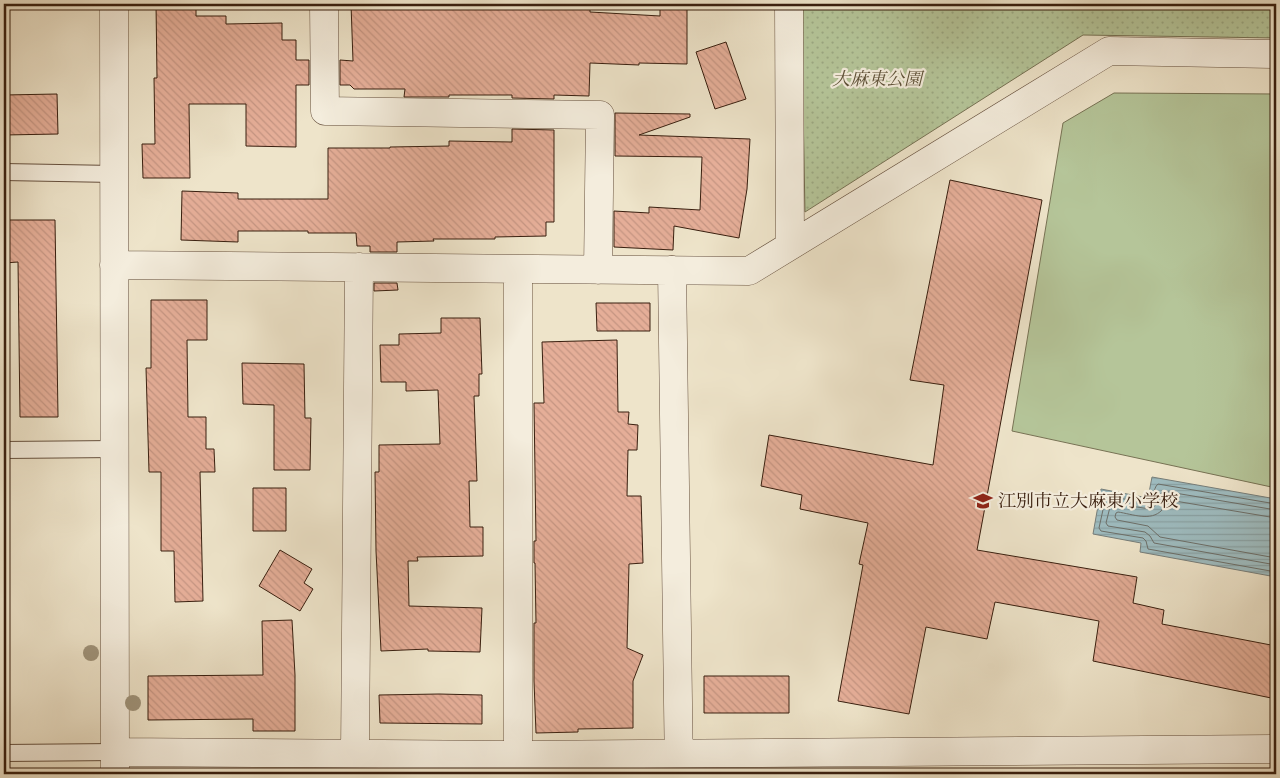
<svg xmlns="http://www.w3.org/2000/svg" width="1280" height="778" font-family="'IM FELL Double Pica','Noto Serif JP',serif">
<defs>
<pattern id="grass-dots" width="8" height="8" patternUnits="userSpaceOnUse" patternTransform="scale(1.25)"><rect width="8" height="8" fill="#b5c599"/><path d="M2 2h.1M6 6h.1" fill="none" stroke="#9ca983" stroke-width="1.8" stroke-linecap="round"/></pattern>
<pattern id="water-rules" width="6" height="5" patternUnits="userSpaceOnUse" patternTransform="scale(1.25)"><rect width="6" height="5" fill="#9ebcc0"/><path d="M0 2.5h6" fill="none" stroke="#89a1a4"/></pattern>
<pattern id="building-back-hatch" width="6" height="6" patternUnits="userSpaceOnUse" patternTransform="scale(1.25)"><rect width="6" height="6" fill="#e5ae98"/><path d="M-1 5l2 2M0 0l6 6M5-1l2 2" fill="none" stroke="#c59582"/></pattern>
</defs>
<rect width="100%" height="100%" fill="#eee4ca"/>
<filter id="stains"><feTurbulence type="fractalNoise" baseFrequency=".004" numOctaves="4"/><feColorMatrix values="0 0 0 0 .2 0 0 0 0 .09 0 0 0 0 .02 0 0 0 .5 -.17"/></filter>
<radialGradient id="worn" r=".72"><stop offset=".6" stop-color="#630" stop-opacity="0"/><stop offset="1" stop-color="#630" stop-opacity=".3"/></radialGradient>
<path fill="url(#grass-dots)" stroke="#777254" d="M 801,4 L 1276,4 L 1276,38 L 1083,35 L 805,212 Z"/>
<path fill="#b5c599" stroke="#777254" d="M 1114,93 L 1276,94 L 1276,488 L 1012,431 L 1063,123 Z"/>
<path fill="url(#water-rules)" stroke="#767d79" d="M 1152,477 L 1276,499 L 1276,577 L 1140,552 L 1141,543 L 1093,534 L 1101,489 L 1148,498 Z"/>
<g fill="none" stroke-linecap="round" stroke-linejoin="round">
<path stroke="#6c6e68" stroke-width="1" d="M 1276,504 L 1158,484 C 1152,489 1156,498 1149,503 L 1106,496 L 1099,528 L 1101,531 L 1143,538 L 1146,541 L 1148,549 L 1276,572
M 1276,510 L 1163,491 C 1157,497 1160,505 1150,509 L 1111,503 L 1106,523 L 1108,526 L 1145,532 L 1150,536 L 1154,543 L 1276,565
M 1276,518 L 1169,500 C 1166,502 1165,506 1162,510 C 1151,522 1132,514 1118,512 L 1116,513 L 1115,517 L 1117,520 L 1148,526 L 1160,537 L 1276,558"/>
</g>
<path fill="url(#building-back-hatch)" stroke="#391f0f" d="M 156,4 L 196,4 L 196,16 L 226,16 L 226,24 L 282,23 L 282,40 L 296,40 L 296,60 L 309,60 L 309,85 L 296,85 L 296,147 L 246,146 L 246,104 L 189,104 L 190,178 L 143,178 L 142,144 L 155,144 L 154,78 L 157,78 Z
M 351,4 L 590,4 L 590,12 L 660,16 L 660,9 L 687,9 L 687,64 L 639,63 L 639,65 L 590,63 L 589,96 L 554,95 L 554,99 L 512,98 L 512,95 L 449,95 L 449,97 L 404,97 L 405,89 L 354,89 L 350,85 L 340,85 L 340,60 L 353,61 Z
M 726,42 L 746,99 L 715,109 L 696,52 Z
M 57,94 L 58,134 L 4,135 L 4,95 Z
M 615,113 L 690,114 L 690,117 L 639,135 L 750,139 L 747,189 L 739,238 L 674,226 L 673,250 L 614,247 L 614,211 L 649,213 L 649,207 L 700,210 L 702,157 L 615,156 Z
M 512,129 L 554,130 L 554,222 L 546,222 L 546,236 L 495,237 L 495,239 L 433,239 L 434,241 L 397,242 L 397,252 L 370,252 L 370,246 L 357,246 L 356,233 L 308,233 L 308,231 L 238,231 L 238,242 L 181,240 L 182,191 L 238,193 L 238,199 L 328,199 L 328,148 L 390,148 L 390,147 L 449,146 L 449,141 L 512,142 Z
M 950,180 L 1042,200 L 977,550 L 1137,577 L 1133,603 L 1164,610 L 1162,624 L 1276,646 L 1276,699 L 1093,661 L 1099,621 L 995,602 L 987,639 L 926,627 L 909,714 L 838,701 L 863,565 L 859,564 L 868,523 L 800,509 L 802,495 L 761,486 L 769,435 L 933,465 L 944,385 L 910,380 Z
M 4,220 L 55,220 L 58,417 L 20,417 L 18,262 L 4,263 Z
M 374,283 L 397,283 L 398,290 L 374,291 Z
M 151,300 L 207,300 L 207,340 L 187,340 L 188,417 L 206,417 L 206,449 L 214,449 L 215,472 L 200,472 L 203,601 L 175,602 L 174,551 L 161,551 L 161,472 L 149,472 L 146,368 L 151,368 Z
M 596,303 L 650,303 L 650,331 L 597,331 Z
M 441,318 L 480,318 L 482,374 L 479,374 L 479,396 L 474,396 L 477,481 L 469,481 L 470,527 L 483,527 L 483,556 L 417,557 L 418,561 L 408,561 L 409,606 L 482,608 L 480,652 L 428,651 L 428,649 L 381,651 L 376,551 L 375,472 L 379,472 L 379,445 L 440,444 L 438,390 L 406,391 L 406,382 L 381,382 L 380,345 L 399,345 L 399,334 L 441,333 Z
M 617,340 L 618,412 L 629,412 L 628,424 L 638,425 L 637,450 L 628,450 L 627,496 L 641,496 L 643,563 L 629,564 L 627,648 L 643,655 L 633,681 L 633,728 L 578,729 L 578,732 L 536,733 L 534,681 L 534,623 L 536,623 L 535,563 L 534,563 L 534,541 L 536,541 L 534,403 L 544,403 L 542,342 Z
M 242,363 L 304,364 L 305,418 L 311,418 L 310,470 L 274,470 L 274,405 L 243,404 Z
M 253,488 L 286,488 L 286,531 L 253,531 Z
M 280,550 L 312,569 L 304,583 L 313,589 L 300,611 L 259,586 Z
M 292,620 L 295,675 L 295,731 L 253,731 L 253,719 L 148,720 L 148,676 L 263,675 L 262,621 Z
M 704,676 L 789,676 L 789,713 L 704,713 Z
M 439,694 L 482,695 L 482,724 L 380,723 L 379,695 Z"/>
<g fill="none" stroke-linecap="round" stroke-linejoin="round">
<g stroke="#66503e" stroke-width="18">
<path id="service" d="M 4,172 L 114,174
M 4,450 L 115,449
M 4,753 L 115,752"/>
</g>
<g stroke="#66503e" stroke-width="29">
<path id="minor" d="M 114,4 L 115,774
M 324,4 L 325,111 L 600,115 L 598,270
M 789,4 L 790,246
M 114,265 L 749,271 L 1109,51 L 1276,54
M 672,270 L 679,774
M 115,752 L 518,755 L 1276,749
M 355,753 L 359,267
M 518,755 L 518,269"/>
</g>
<use href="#service" stroke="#f4eddd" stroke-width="16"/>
<use href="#minor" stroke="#f4eddd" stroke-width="28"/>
</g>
<g fill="#9f937a">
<circle cx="91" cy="653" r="8"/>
<circle cx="133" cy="703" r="8"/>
</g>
<defs>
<g id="school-bare" transform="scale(1.5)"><path d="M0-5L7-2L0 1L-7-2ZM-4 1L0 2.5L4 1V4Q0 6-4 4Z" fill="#8f2418" stroke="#f4eddd" stroke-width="2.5" paint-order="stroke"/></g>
</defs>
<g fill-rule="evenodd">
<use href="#school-bare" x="983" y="501"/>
</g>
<g text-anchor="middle" stroke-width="4.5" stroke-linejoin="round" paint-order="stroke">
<g font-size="18" font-style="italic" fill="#5e5138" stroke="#f4eddd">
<text x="877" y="85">大麻東公園</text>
</g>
<g font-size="18" fill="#391f0f" stroke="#f4eddd" text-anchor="start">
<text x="998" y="507">江別市立大麻東小学校</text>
</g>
</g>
<rect width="1280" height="778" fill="none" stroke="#eee4ca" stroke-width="20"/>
<rect x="5" y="5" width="1270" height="768" fill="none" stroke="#391f0f" stroke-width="2.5"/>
<rect x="10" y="10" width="1260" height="758" fill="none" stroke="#391f0f"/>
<rect width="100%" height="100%" filter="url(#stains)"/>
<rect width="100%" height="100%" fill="url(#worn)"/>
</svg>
